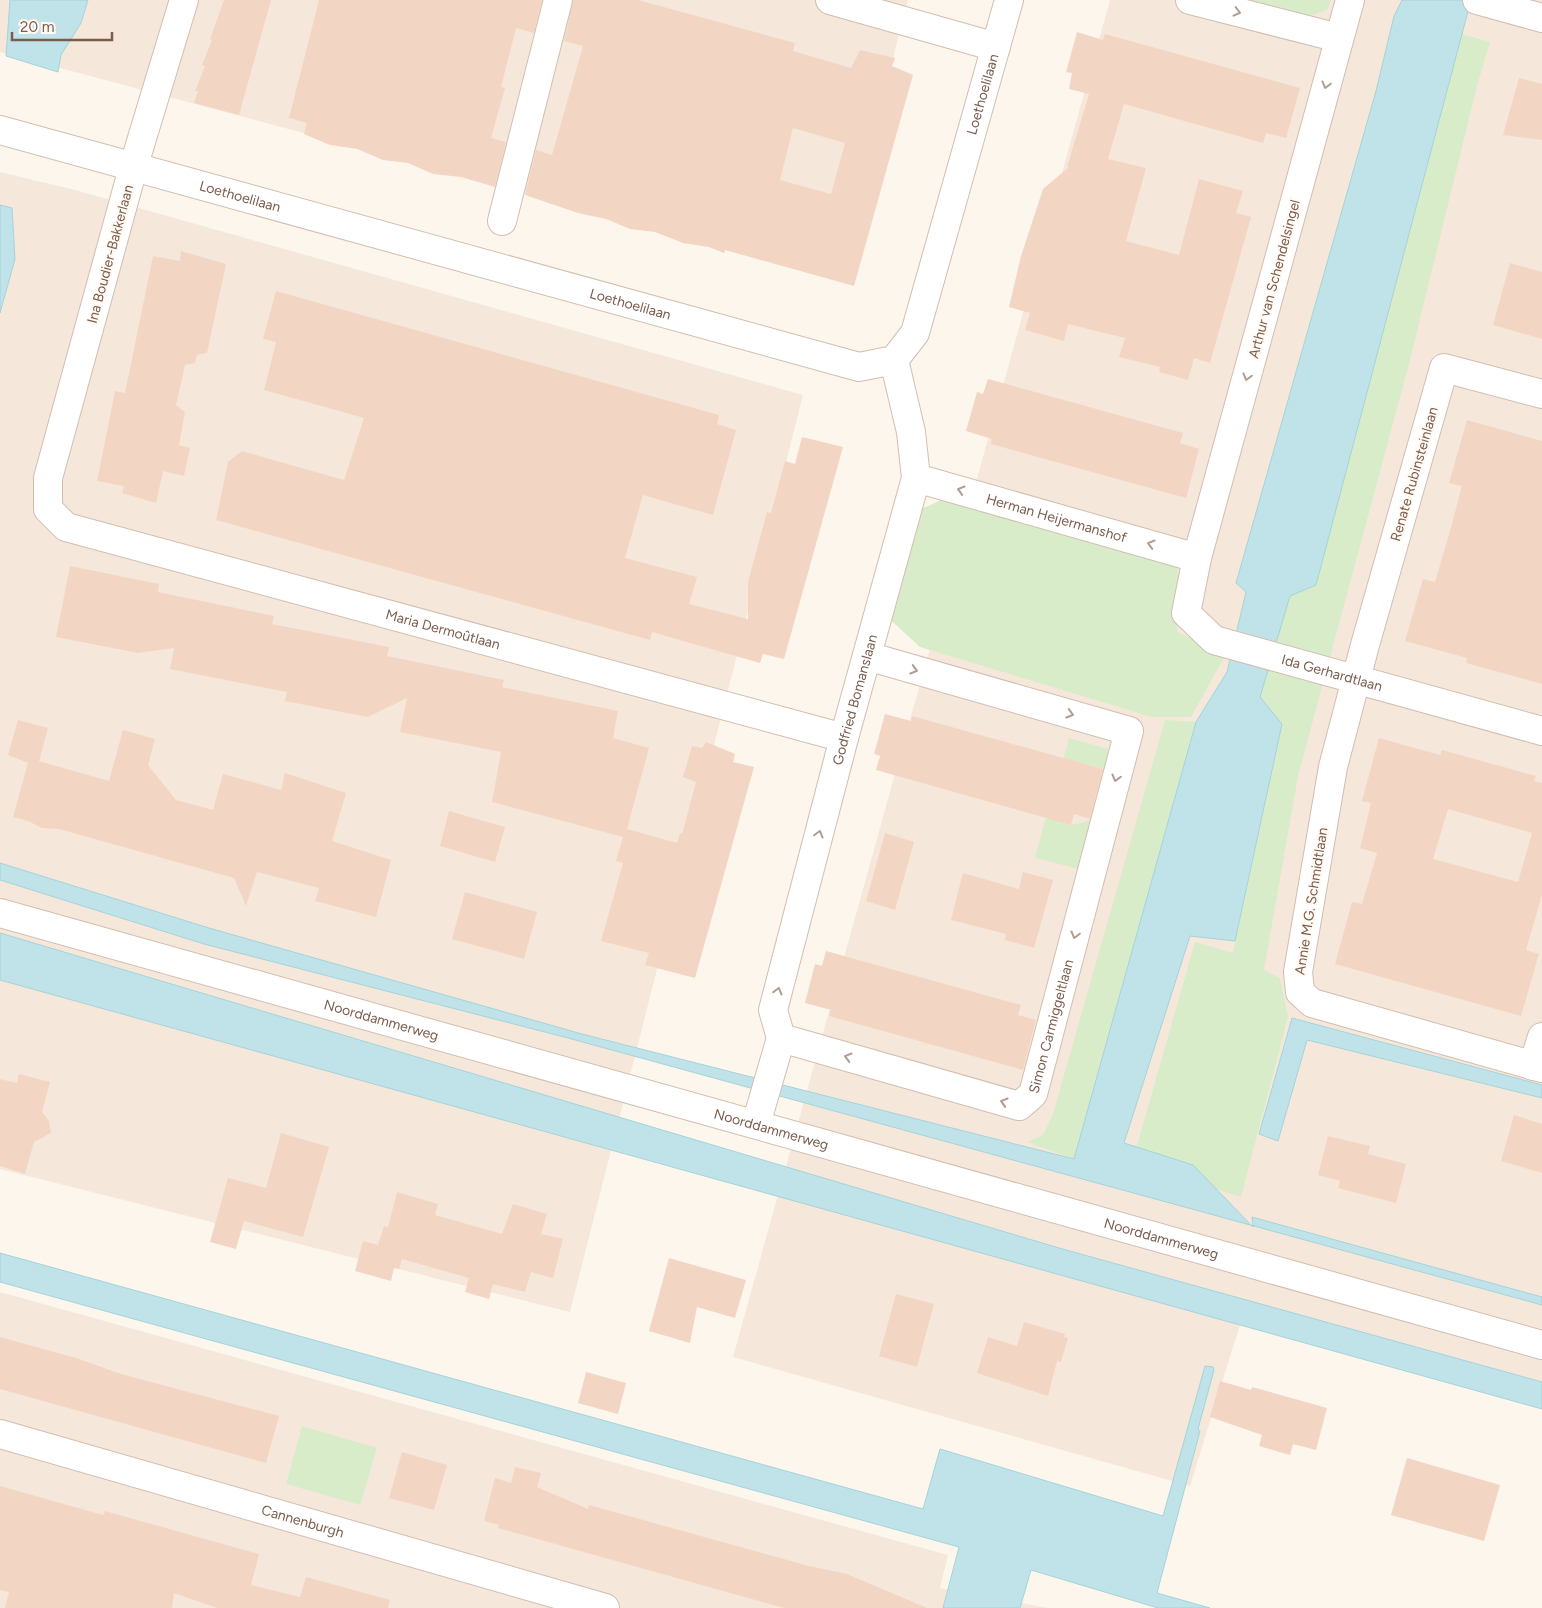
<svg xmlns="http://www.w3.org/2000/svg" width="1542" height="1608" font-family="Figtree,sans-serif">
<rect width="100%" height="100%" fill="#fdf6ec"/>
<path fill="#f5e8da" d="M 0,0 L 908,0 L 837,275 L 0,52 Z
M 1110,0 L 1542,0 L 1542,1394 L 1243,1315 L 1190,1486 L 733,1357 Z
M 0,172 L 75,190 L 803,395 L 570,1312 L 0,1169 Z
M 0,1292 L 948,1555 L 940,1588 L 1048,1608 L 0,1608 Z"/>
<path fill="#d8ecc9" d="M 1245,0 L 1331,0 L 1327,10 L 1307,17 Z
M 1462,34 L 1490,42 L 1477,86 L 1409,364 L 1298,776 L 1264,970 L 1280,978 L 1288,1017 L 1241,1197 L 1132,1163 L 1195,942 L 1233,953 L 1282,724 L 1260,697 L 1290,596 L 1316,585 Z
M 944,499 L 1178,565 L 1177,632 L 1226,654 L 1191,717 L 1152,717 L 920,647 L 886,616 L 919,510 Z
M 1165,720 L 1196,722 L 1074,1159 L 1027,1142 L 1043,1135 L 1053,1114 Z
M 1069,738 L 1112,750 L 1107,770 L 1086,764 L 1062,764 Z
M 1046,817 L 1071,825 L 1093,820 L 1079,869 L 1035,858 Z
M 302,1426 L 377,1448 L 360,1505 L 286,1484 Z"/>
<path fill="#bfe3e8" stroke="#a5d3da" d="M 10,0 L 88,0 L 81,23 L 61,55 L 58,72 L 6,56 Z
M 1402,0 L 1471,0 L 1316,585 L 1290,596 L 1260,697 L 1282,724 L 1235,941 L 1190,936 L 1124,1143 L 1193,1165 L 1253,1227 L 1252,1217 L 1542,1297 L 1542,1305 L 568,1038 L 204,944 L 0,880 L 0,863 L 209,928 L 582,1034 L 1074,1159 L 1196,722 L 1227,672 L 1246,592 L 1236,583 L 1376,91 L 1394,16 Z
M 0,205 L 12,208 L 15,259 L 0,313 Z
M 0,933 L 1059,1248 L 1542,1382 L 1542,1409 L 0,980 Z
M 1292,1018 L 1542,1085 L 1542,1098 L 1307,1040 L 1278,1141 L 1259,1134 Z
M 0,1253 L 923,1509 L 940,1449 L 1163,1516 L 1205,1366 L 1213,1367 L 1214,1370 L 1198,1429 L 1200,1431 L 1157,1593 L 1210,1608 L 1158,1608 L 1031,1570 L 1020,1608 L 943,1608 L 959,1547 L 0,1282 Z"/>
<path fill="#f3d5c3" fill-rule="evenodd" d="M 224,0 L 271,0 L 239,115 L 194,103 L 198,91 L 195,91 L 205,66 L 202,65 L 212,40 L 210,39 Z
M 319,0 L 542,0 L 534,33 L 516,28 L 501,87 L 505,88 L 491,138 L 506,142 L 495,187 L 461,177 L 433,174 L 408,163 L 383,160 L 357,149 L 330,145 L 304,134 L 307,123 L 289,118 Z
M 573,0 L 638,0 L 795,43 L 793,51 L 851,68 L 860,50 L 895,58 L 892,66 L 913,75 L 854,286 L 725,250 L 724,253 L 709,247 L 683,243 L 655,232 L 630,229 L 606,219 L 578,213 L 525,195 L 536,150 L 552,155 L 583,46 L 564,41 ZM 793,128 L 845,143 L 831,194 L 780,180 Z
M 1077,32 L 1103,40 L 1105,34 L 1300,88 L 1286,138 L 1266,133 L 1263,143 L 1124,104 L 1108,159 L 1146,168 L 1126,241 L 1179,255 L 1199,179 L 1243,191 L 1236,213 L 1251,217 L 1210,363 L 1194,358 L 1188,380 L 1159,372 L 1160,367 L 1119,357 L 1125,338 L 1068,324 L 1064,341 L 1025,330 L 1030,313 L 1009,307 L 1021,256 L 1043,189 L 1069,167 L 1067,167 L 1089,94 L 1069,89 L 1072,73 L 1066,72 Z
M 1519,78 L 1542,84 L 1542,140 L 1503,135 Z
M 181,251 L 226,264 L 207,353 L 197,355 L 195,363 L 185,365 L 176,405 L 185,412 L 179,445 L 190,448 L 184,476 L 163,471 L 156,503 L 122,493 L 124,486 L 97,481 L 115,391 L 125,393 L 153,256 L 180,261 Z
M 1510,263 L 1542,272 L 1542,339 L 1493,325 Z
M 276,291 L 719,415 L 717,424 L 736,430 L 713,515 L 643,495 L 625,558 L 697,577 L 689,604 L 748,619 L 748,582 L 767,512 L 771,513 L 785,461 L 795,464 L 802,437 L 843,447 L 784,659 L 763,654 L 760,663 L 652,632 L 650,640 L 216,520 L 228,462 L 242,451 L 344,480 L 364,418 L 264,390 L 276,342 L 263,339 Z
M 988,379 L 1183,433 L 1180,443 L 1199,449 L 1186,498 L 991,444 L 992,439 L 966,431 L 977,392 L 983,394 Z
M 1467,420 L 1542,441 L 1542,684 L 1466,663 L 1467,658 L 1405,641 L 1423,579 L 1435,582 L 1450,531 L 1462,486 L 1449,483 Z
M 70,566 L 159,584 L 158,592 L 274,616 L 272,624 L 389,647 L 387,656 L 504,680 L 502,687 L 618,711 L 613,738 L 649,748 L 627,829 L 677,843 L 680,833 L 682,834 L 696,782 L 683,777 L 692,746 L 702,748 L 706,742 L 735,754 L 733,762 L 754,767 L 695,978 L 645,965 L 649,953 L 601,941 L 623,863 L 616,861 L 623,837 L 492,802 L 501,752 L 400,732 L 407,698 L 368,717 L 285,701 L 287,692 L 170,669 L 174,648 L 138,653 L 56,637 Z
M 885,714 L 911,721 L 912,716 L 1103,769 L 1090,819 L 1074,814 L 1071,825 L 876,770 L 880,756 L 874,754 Z
M 18,720 L 48,728 L 39,761 L 109,781 L 123,730 L 155,739 L 148,765 L 176,800 L 213,810 L 223,774 L 281,790 L 285,773 L 346,793 L 332,841 L 391,860 L 376,917 L 315,901 L 319,888 L 257,872 L 246,906 L 234,878 L 59,829 L 42,828 L 28,821 L 13,817 L 28,763 L 8,755 Z
M 1379,738 L 1440,755 L 1442,750 L 1536,776 L 1534,781 L 1542,783 L 1542,895 L 1526,950 L 1539,954 L 1521,1016 L 1335,964 L 1352,902 L 1362,904 L 1377,853 L 1360,848 L 1371,803 L 1362,801 ZM 1448,809 L 1532,833 L 1518,882 L 1433,859 Z
M 449,811 L 505,827 L 495,862 L 440,846 Z
M 885,833 L 914,842 L 895,910 L 866,901 Z
M 1023,872 L 1053,880 L 1034,948 L 1005,940 L 1006,934 L 951,920 L 963,873 L 1019,889 Z
M 465,892 L 537,912 L 524,959 L 452,939 Z
M 826,951 L 1021,1005 L 1018,1015 L 1036,1020 L 1023,1070 L 829,1016 L 831,1010 L 805,1003 L 815,964 L 822,966 Z
M 19,1074 L 50,1082 L 42,1112 L 49,1121 L 51,1133 L 34,1142 L 25,1174 L 0,1166 L 0,1079 L 17,1083 Z
M 1514,1115 L 1542,1124 L 1542,1173 L 1501,1161 Z
M 281,1133 L 329,1147 L 303,1237 L 244,1221 L 236,1249 L 210,1242 L 228,1178 L 266,1188 Z
M 1328,1136 L 1370,1146 L 1368,1154 L 1406,1164 L 1396,1203 L 1338,1188 L 1340,1181 L 1318,1175 Z
M 397,1192 L 438,1204 L 435,1215 L 502,1234 L 513,1204 L 547,1214 L 541,1234 L 563,1239 L 553,1278 L 531,1272 L 525,1292 L 493,1284 L 489,1299 L 465,1292 L 469,1278 L 402,1259 L 399,1269 L 394,1268 L 391,1281 L 355,1271 L 363,1241 L 378,1245 L 384,1226 L 388,1227 Z
M 669,1258 L 746,1280 L 735,1318 L 697,1307 L 690,1343 L 649,1331 Z
M 896,1294 L 934,1304 L 917,1367 L 879,1356 Z
M 1024,1322 L 1065,1334 L 1064,1337 L 1068,1338 L 1061,1362 L 1057,1361 L 1048,1396 L 977,1373 L 988,1337 L 1017,1346 Z
M 0,1337 L 76,1358 L 121,1374 L 279,1416 L 266,1463 L 0,1389 Z
M 586,1372 L 626,1383 L 618,1414 L 578,1403 Z
M 1220,1381 L 1251,1390 L 1252,1387 L 1327,1408 L 1316,1450 L 1293,1444 L 1290,1455 L 1259,1446 L 1262,1435 L 1210,1417 Z
M 402,1452 L 447,1465 L 434,1510 L 389,1498 Z
M 1407,1458 L 1500,1485 L 1484,1541 L 1391,1515 Z
M 515,1467 L 541,1473 L 537,1487 L 588,1509 L 589,1505 L 809,1566 L 847,1574 L 927,1608 L 784,1608 L 498,1528 L 499,1525 L 484,1521 L 495,1478 L 511,1483 Z
M 0,1486 L 103,1515 L 105,1511 L 259,1554 L 251,1585 L 300,1597 L 306,1577 L 390,1600 L 388,1608 L 217,1608 L 174,1593 L 172,1608 L 5,1608 L 9,1592 L 0,1590 Z"/>
<g fill="none" stroke-linecap="round" stroke-linejoin="round">
<g stroke="#d1beb0" stroke-width="30">
<g id="minor">
<path id="s1" d="M 184,0 L 133,168 L 48,478 L 48,509 L 66,527 L 844,738"/>
<path d="M 830,0 L 996,47"/>
<path d="M 1190,0 L 1339,38"/>
<path id="s2" d="M 1350,0 L 1197,558 L 1186,613 L 1214,640 L 1542,731"/>
<path d="M 1477,0 L 1542,18"/>
<path id="s3" d="M 0,130 L 859,367 L 894,360 L 915,333 L 1009,0"/>
<path d="M 502,221 L 558,0"/>
<path d="M 1542,394 L 1444,368 L 1365,645 L 1333,767 L 1298,972 L 1300,992 L 1312,1003 L 1542,1068"/>
<path id="s4" d="M 916,478 L 1197,558"/>
<path id="s5" d="M 0,913 L 1542,1345"/>
<path id="s6" d="M 781,1038 L 1019,1106 L 1033,1094 L 1129,731 L 867,656"/>
<path id="s7" d="M 781,1038 L 773,1010 L 844,738 L 916,478 L 911,432 L 894,360"/>
<path d="M 1533,1066 L 1542,1037"/>
<path d="M 756,1124 L 781,1038"/>
<path id="s8" d="M 0,1434 L 605,1608"/>
</g>
</g>
<use href="#minor" stroke="#fff" stroke-width="28"/>
</g>
<defs><path id="oneway-chevron" d="M-2-3.5L2.5 0L-2 3.5" fill="none" stroke-width="1.6" stroke-linecap="round" stroke-linejoin="round" transform="scale(1.25)"/></defs>
<g stroke="#af9d94">
<use href="#oneway-chevron" transform="translate(1237 12) rotate(14)"/>
<use href="#oneway-chevron" transform="translate(1326 85) rotate(105)"/>
<use href="#oneway-chevron" transform="translate(1247 377) rotate(105)"/>
<use href="#oneway-chevron" transform="translate(961 490) rotate(-164)"/>
<use href="#oneway-chevron" transform="translate(1151 544) rotate(-164)"/>
<use href="#oneway-chevron" transform="translate(914 670) rotate(16)"/>
<use href="#oneway-chevron" transform="translate(1070 714) rotate(16)"/>
<use href="#oneway-chevron" transform="translate(1116 778) rotate(105)"/>
<use href="#oneway-chevron" transform="translate(819 834) rotate(-75)"/>
<use href="#oneway-chevron" transform="translate(1075 935) rotate(105)"/>
<use href="#oneway-chevron" transform="translate(778 991) rotate(-75)"/>
<use href="#oneway-chevron" transform="translate(848 1057) rotate(-164)"/>
<use href="#oneway-chevron" transform="translate(1004 1102) rotate(-164)"/>
</g>
<g text-anchor="middle" stroke-width="4.5" stroke-linejoin="round" paint-order="stroke">
<g font-size="14" fill="#7a5c4d" stroke="#fffaf3">
<text dy="5" stroke="none"><textPath href="#s3" startOffset="1209">Loethoelilaan</textPath></text>
<text dy="5" stroke="none"><textPath href="#s3" startOffset="249">Loethoelilaan</textPath></text>
<text transform="translate(110 254) rotate(-75)" y="5">Ina Boudier-Bakkerlaan</text>
<text transform="translate(1274 279) rotate(-75)" y="5">Arthur van Schendelsingel</text>
<text dy="5" stroke="none"><textPath href="#s3" startOffset="654">Loethoelilaan</textPath></text>
<text transform="translate(1414 474) rotate(-74)" y="5">Renate Rubinsteinlaan</text>
<text dy="5" stroke="none"><textPath href="#s4" startOffset="146">Herman Heijermanshof</textPath></text>
<text dy="5" stroke="none"><textPath href="#s1" startOffset="944">Maria Dermoûtlaan</textPath></text>
<text dy="5" stroke="none"><textPath href="#s2" startOffset="796">Ida Gerhardtlaan</textPath></text>
<text dy="5" stroke="none"><textPath href="#s7" startOffset="350">Godfried Bomanslaan</textPath></text>
<text transform="translate(1311 901) rotate(-81)" y="5">Annie M.G. Schmidtlaan</text>
<text dy="5" stroke="none"><textPath href="#s5" startOffset="396">Noorddammerweg</textPath></text>
<text dy="5" stroke="none"><textPath href="#s6" startOffset="336">Simon Carmiggeltlaan</textPath></text>
<text dy="5" stroke="none"><textPath href="#s5" startOffset="801">Noorddammerweg</textPath></text>
<text dy="5" stroke="none"><textPath href="#s5" startOffset="1206">Noorddammerweg</textPath></text>
<text dy="5" stroke="none"><textPath href="#s8" startOffset="315">Cannenburgh</textPath></text>
</g>
</g>
<path d="M12 32v8h100v-8" fill="none" stroke="#7a5c4d" stroke-width="2.5"/>
<text x="20" y="32" font-size="15" fill="#7a5c4d" stroke="#fffaf3" stroke-width="4" paint-order="stroke">20 m</text>
</svg>
